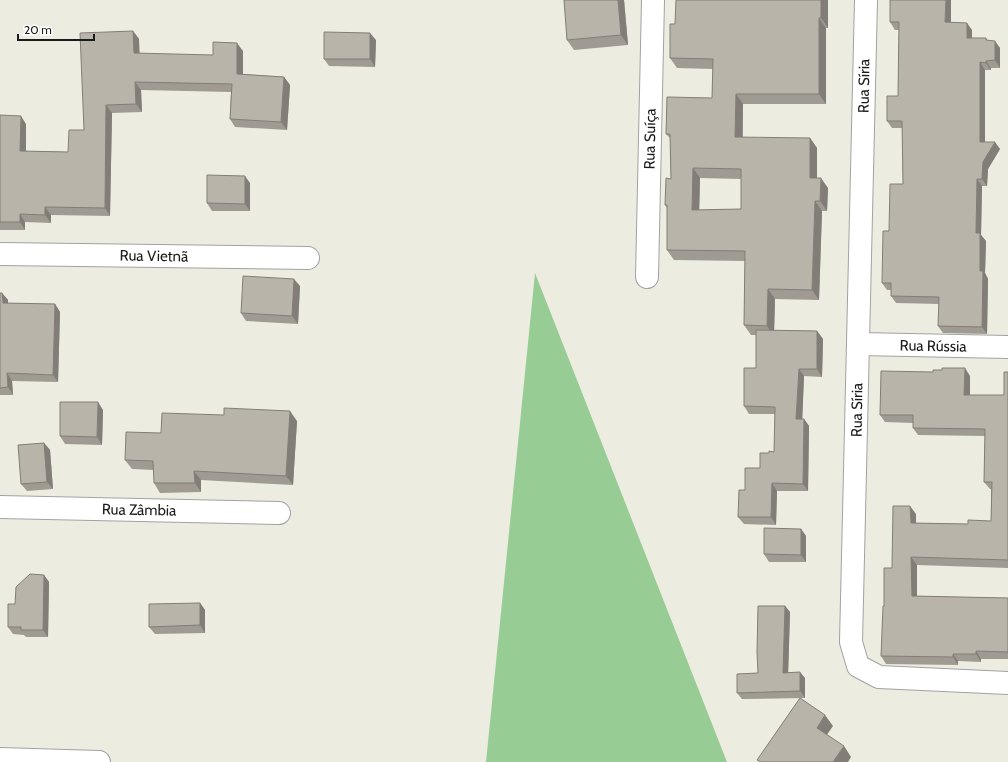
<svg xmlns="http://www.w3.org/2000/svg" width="1008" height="762" font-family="Cabin,sans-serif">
<rect width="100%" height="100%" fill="#edece0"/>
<path fill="#97cd94" d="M 535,273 L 727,762 L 486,762 Z"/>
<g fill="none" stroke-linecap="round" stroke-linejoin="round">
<g stroke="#a2a2a2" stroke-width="24">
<path id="street" d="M 866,0 L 851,642 L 858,666 L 879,677 L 1008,683
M 0,254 L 308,258
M 647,277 L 653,0
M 859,344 L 1008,347
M 0,507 L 279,513
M 0,759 L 99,762"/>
</g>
<use href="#street" stroke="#fff" stroke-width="22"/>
</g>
<path fill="#9f9b92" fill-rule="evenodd" d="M 564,0 L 624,0 L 628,45 L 574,50 L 567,40 Z
M 828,0 L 828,28 L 826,28 L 826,104 L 743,104 L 743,138 L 810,138 L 817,148 L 817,178 L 828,188 L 827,211 L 822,211 L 819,300 L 775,299 L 774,330 L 817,331 L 823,339 L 822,377 L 804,376 L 802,419 L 804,419 L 809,426 L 808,491 L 777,491 L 776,525 L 744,524 L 738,517 L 745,490 L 760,468 L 769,453 L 774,452 L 775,414 L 749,414 L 744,406 L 756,368 L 756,335 L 751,335 L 744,325 L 745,261 L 674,260 L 667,250 L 667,208 L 665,205 L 671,179 L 670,138 L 666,134 L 712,98 L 713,69 L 677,68 L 670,58 L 675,24 ZM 700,178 L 741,179 L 741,209 L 699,210 Z
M 890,0 L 951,0 L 951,22 L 972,30 L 972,38 L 986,38 L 987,40 L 1000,48 L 1000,68 L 991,68 L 991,70 L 985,70 L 985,142 L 1000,149 L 988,169 L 987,186 L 982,186 L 981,235 L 986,241 L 985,273 L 988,279 L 987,334 L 943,333 L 938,326 L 939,304 L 896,303 L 891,296 L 891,290 L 887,290 L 882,283 L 889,231 L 903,184 L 902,128 L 892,128 L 887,121 L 898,96 L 899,30 L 895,30 L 890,22 Z
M 133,31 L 139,39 L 139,54 L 213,55 L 243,51 L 243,74 L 284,77 L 290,85 L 287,130 L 235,127 L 230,119 L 231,92 L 141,90 L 142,112 L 112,113 L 110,216 L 51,215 L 51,223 L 25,222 L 25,230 L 0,230 L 0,115 L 26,124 L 26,151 L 68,152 L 84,130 Z
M 376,40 L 375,67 L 329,66 L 324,59 Z
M 250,183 L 250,211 L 212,211 L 207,203 Z
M 300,286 L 298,324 L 246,321 L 241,313 Z
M 0,293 L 2,293 L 8,300 L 8,303 L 55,304 L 60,312 L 58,382 L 12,381 L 13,395 L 0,395 Z
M 942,370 L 970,376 L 970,395 L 1004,395 L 1008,372 L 1008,568 L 917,565 L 917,596 L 1008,598 L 1008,659 L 981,659 L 981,662 L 958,661 L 958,665 L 886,664 L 881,656 L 884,606 L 892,568 L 916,514 L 916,523 L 968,524 L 991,521 L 991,489 L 990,489 L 984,482 L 985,436 L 918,435 L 913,428 L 913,423 L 885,422 L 880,415 L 933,372 Z
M 103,410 L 102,445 L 65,444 L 60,436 Z
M 297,421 L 293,485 L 201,480 L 201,492 L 160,493 L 154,483 L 154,470 L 132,469 L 125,460 L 161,433 Z
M 44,443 L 50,450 L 53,489 L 27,491 L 21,484 Z
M 801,529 L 806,536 L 806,562 L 769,562 L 764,554 Z
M 44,575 L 49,582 L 48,637 L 26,637 L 24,635 L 13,634 L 8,627 L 15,604 Z
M 200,603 L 205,610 L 205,633 L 155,634 L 149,627 Z
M 785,606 L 790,612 L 788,672 L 805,678 L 805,698 L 742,699 L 737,693 L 758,673 Z"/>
<path fill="#827e77" d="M 618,0 L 624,0 L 628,45 L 621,35 Z
M 821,0 L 828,0 L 828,28 L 821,18 Z
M 946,0 L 951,0 L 951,30 L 945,22 Z
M 819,18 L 826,28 L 826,104 L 819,94 Z
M 967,23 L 972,30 L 972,45 L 967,38 Z
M 133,31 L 139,39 L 140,61 L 134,53 Z
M 370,33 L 376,40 L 375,67 L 370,59 Z
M 995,41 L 1000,48 L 1000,68 L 995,60 Z
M 237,43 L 243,51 L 243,82 L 237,74 Z
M 986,61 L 991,68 L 991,70 L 986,63 Z
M 980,62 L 985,70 L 985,149 L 980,142 Z
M 284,77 L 290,85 L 287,130 L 281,122 Z
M 135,82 L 141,90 L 142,112 L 136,104 Z
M 736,94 L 743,104 L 742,147 L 735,137 Z
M 106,105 L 112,113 L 110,216 L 105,208 Z
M 21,116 L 26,124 L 26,159 L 20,151 Z
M 810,138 L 817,148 L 817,188 L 810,178 Z
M 995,142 L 1000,149 L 988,169 L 987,186 L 982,179 L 983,162 Z
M 693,168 L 700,178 L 699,220 L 692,210 Z
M 245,176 L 250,183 L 250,211 L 245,204 Z
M 821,178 L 828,188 L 827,211 L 820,201 Z
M 977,179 L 982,186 L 981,235 L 986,241 L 985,273 L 988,279 L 987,334 L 982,327 L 980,271 L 976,233 Z
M 815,201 L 822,211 L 819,300 L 812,290 Z
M 45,207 L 51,215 L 51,223 L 45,215 Z
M 20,214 L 25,222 L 25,230 L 20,222 Z
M 294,279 L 300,286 L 298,324 L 292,316 Z
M 768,289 L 775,299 L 774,336 L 767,326 Z
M 2,293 L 8,300 L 8,310 L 3,303 Z
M 55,304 L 60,312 L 58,382 L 53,375 Z
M 817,331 L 823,339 L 822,377 L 817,369 Z
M 965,368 L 970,376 L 970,402 L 964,395 Z
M 799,369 L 804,376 L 802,426 L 796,419 Z
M 7,373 L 12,381 L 13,395 L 8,387 Z
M 98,402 L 103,410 L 102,445 L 97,437 Z
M 290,411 L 297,421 L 293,485 L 286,476 Z
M 804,419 L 809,426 L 808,491 L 803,484 Z
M 44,443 L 50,450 L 53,489 L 47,482 Z
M 194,471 L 201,480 L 201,492 L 195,483 Z
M 772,483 L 777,491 L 776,525 L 771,517 Z
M 910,506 L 916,514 L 916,530 L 911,523 Z
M 801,529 L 806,536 L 806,562 L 801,555 Z
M 911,557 L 917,565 L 917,603 L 912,596 Z
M 44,575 L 49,582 L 48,637 L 43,630 Z
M 200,603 L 205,610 L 205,633 L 200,625 Z
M 785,606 L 790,612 L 788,679 L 783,673 Z
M 976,651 L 981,659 L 981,662 L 976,654 Z
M 953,654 L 958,661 L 958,665 L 953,657 Z
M 800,672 L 805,678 L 805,698 L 800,691 Z
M 825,715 L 833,726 L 824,739 L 817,728 Z
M 844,746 L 851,757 L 848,762 L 833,762 Z"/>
<path fill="#b9b4aa" stroke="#827e77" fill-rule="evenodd" d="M 564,0 L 618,0 L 621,35 L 567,40 Z
M 676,0 L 821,0 L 821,18 L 819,18 L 819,94 L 736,94 L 735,137 L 810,138 L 810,178 L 821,178 L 820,201 L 815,201 L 812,290 L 768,289 L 767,326 L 744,325 L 745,251 L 667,250 L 667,205 L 665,205 L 666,178 L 671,179 L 670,134 L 666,134 L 667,97 L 712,98 L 713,59 L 670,58 L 670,24 L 675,24 ZM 693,168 L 741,169 L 741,209 L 692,210 Z
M 890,0 L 946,0 L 945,22 L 967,23 L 967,38 L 986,38 L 986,40 L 995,41 L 995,60 L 986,61 L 986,63 L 980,62 L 980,142 L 995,142 L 983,162 L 982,179 L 977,179 L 976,233 L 980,233 L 980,271 L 983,271 L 982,327 L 938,326 L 939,297 L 891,296 L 891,283 L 882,283 L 883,231 L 889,231 L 890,184 L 903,184 L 902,121 L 887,121 L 887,96 L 898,96 L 899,22 L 890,22 Z
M 133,31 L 134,53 L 213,55 L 213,42 L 237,43 L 237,74 L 284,77 L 281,122 L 230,119 L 232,84 L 135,82 L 136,104 L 106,105 L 105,208 L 45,207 L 45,215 L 20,214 L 20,222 L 0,222 L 0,115 L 21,116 L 20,151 L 68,152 L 69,130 L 84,130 L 80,33 Z
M 324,32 L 370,33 L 370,59 L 324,59 Z
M 207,175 L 245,176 L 245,204 L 207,203 Z
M 243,276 L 294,279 L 292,316 L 241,313 Z
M 0,293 L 2,293 L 3,303 L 55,304 L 53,375 L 7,373 L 8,387 L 0,388 Z
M 756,330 L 817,331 L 817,369 L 799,369 L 796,419 L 804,419 L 803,484 L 772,483 L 771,517 L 738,517 L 739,490 L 745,490 L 745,468 L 760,468 L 760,453 L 769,453 L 769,451 L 774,452 L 775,407 L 744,406 L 744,368 L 756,368 Z
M 942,368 L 965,368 L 964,395 L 1004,395 L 1004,372 L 1008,372 L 1008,560 L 911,557 L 912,596 L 1008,598 L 1008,652 L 976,651 L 976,654 L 953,654 L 953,657 L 881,656 L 883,606 L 884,606 L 884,568 L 892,568 L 893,506 L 910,506 L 911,523 L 968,524 L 968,520 L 991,521 L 992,482 L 984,482 L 985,429 L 913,428 L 913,415 L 880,415 L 881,371 L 933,372 L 933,370 L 942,370 Z
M 60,402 L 98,402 L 97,437 L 60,436 Z
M 224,408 L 290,411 L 286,476 L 194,471 L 195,483 L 154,483 L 153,461 L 125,460 L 126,432 L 161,433 L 162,413 L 224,415 Z
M 44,443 L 47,482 L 21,484 L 18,445 Z
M 764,528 L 801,529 L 801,555 L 764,554 Z
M 30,574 L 44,575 L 43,630 L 21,630 L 21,627 L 8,627 L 8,604 L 15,604 L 16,587 Z
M 200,603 L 200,625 L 149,627 L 149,604 Z
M 758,606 L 785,606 L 783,673 L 800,672 L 800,691 L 737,693 L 737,674 L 758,673 L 757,652 Z
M 800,698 L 825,715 L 817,728 L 844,746 L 833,762 L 761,762 L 757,760 Z"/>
<g text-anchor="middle" stroke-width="3.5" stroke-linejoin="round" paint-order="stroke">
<g font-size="15" fill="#1b1b1b" stroke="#fff">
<text transform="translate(864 86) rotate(-89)" y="5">Rua Síria</text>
<text transform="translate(650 139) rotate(-89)" y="5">Rua Suíça</text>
<text transform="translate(154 256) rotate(1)" y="5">Rua Vietnã</text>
<text transform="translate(933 346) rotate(1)" y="5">Rua Rússia</text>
<text transform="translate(857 410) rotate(-89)" y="5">Rua Síria</text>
<text transform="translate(139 510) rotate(1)" y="5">Rua Zâmbia</text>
</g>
</g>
<path d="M18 34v6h76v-6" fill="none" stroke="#1b1b1b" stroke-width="2"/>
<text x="24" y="34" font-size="12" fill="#1b1b1b" stroke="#ffffff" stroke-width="3" paint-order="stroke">20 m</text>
</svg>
